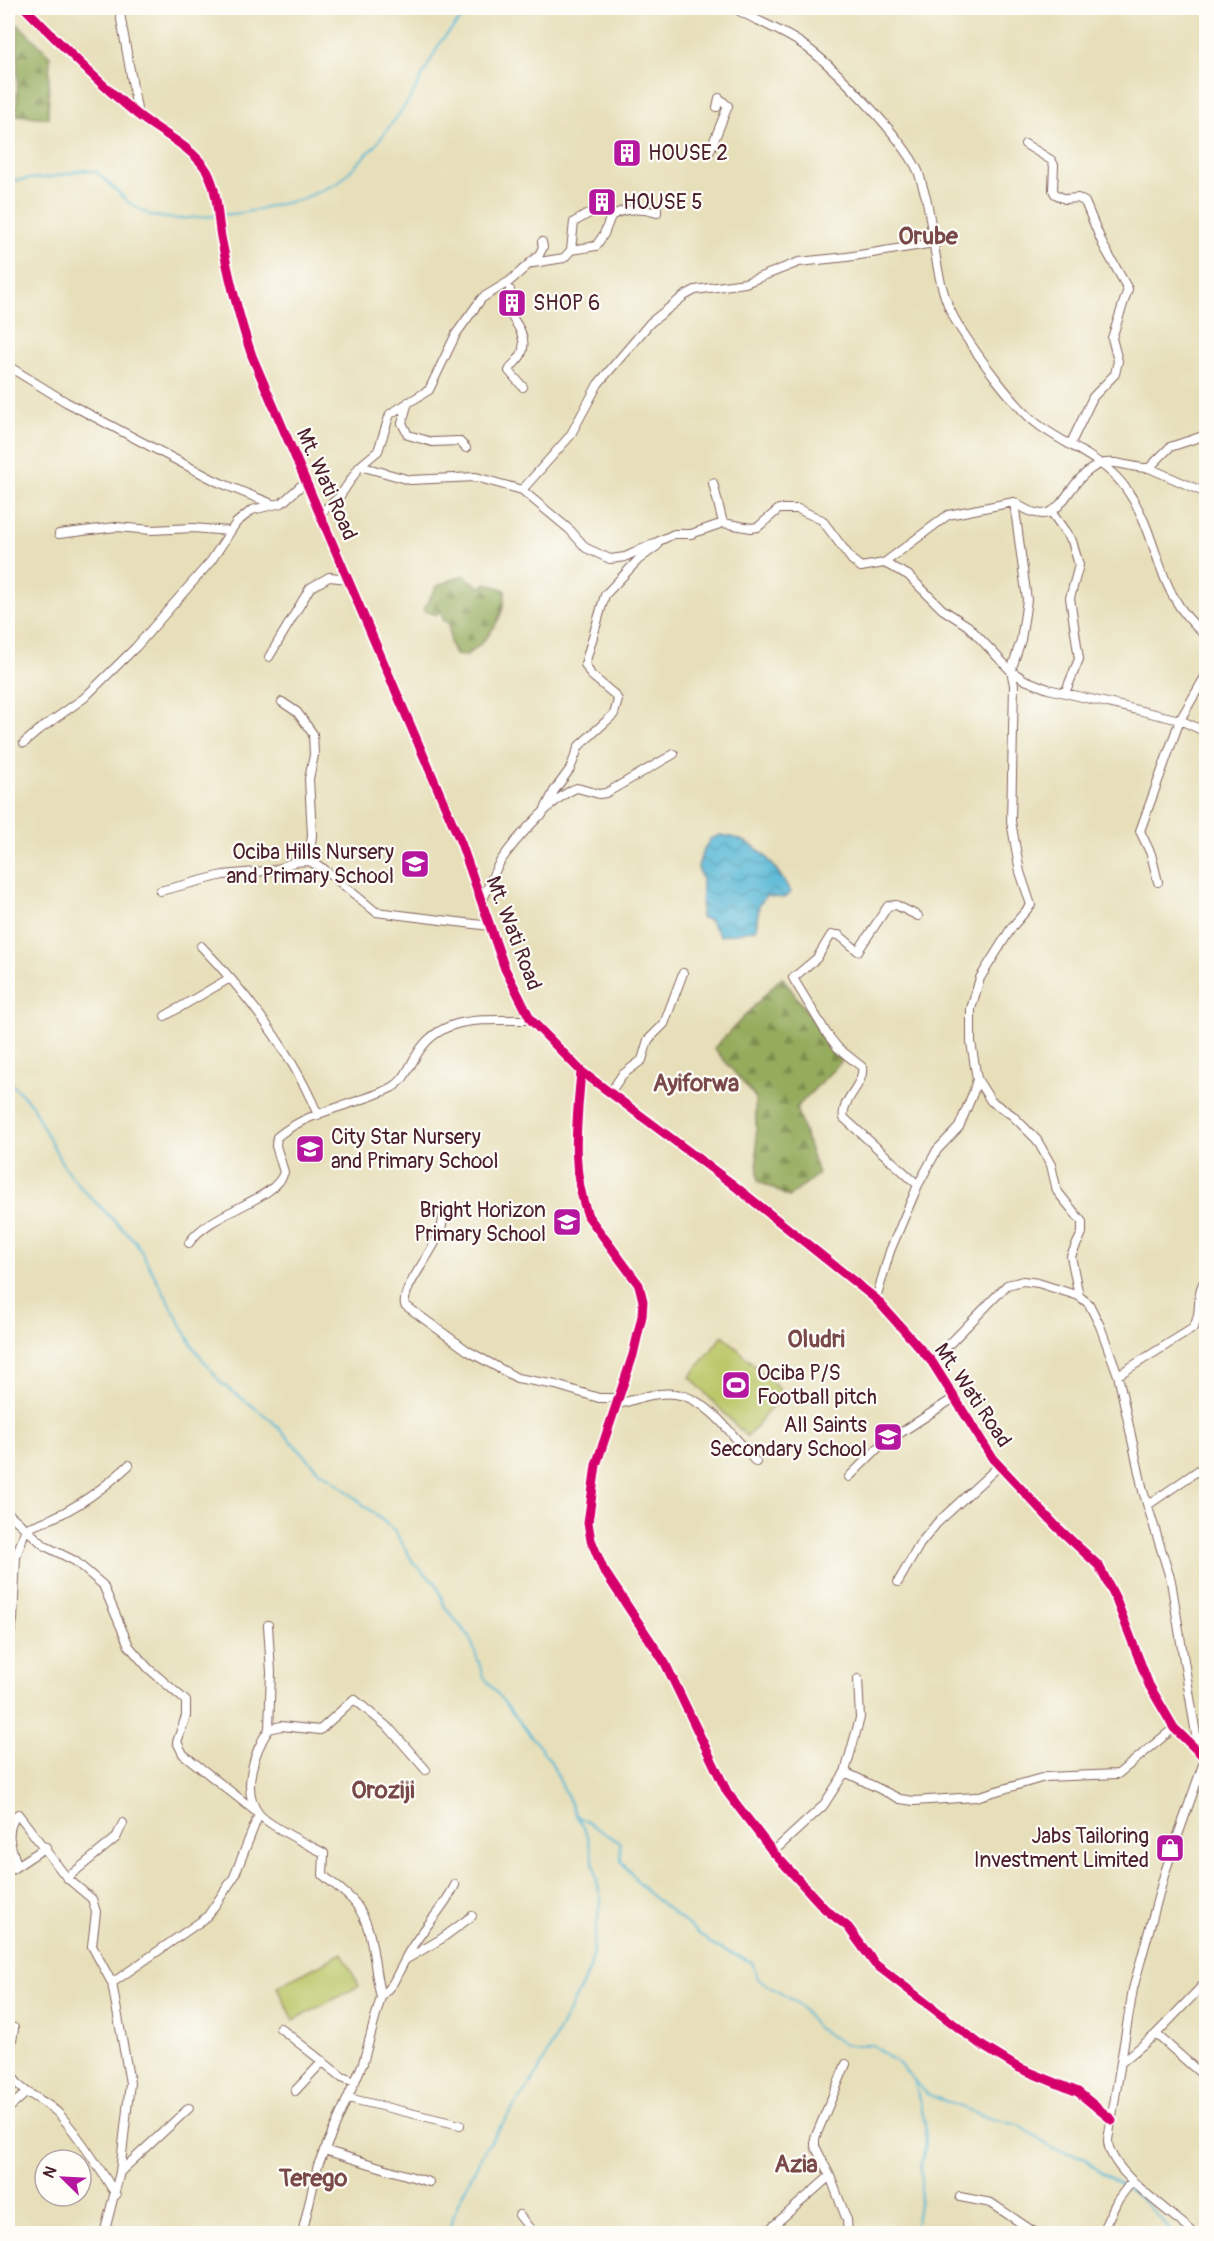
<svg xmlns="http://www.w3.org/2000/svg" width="1214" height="2241" font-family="Pangolin,sans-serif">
<defs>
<pattern id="forest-firs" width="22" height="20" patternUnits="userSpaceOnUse" patternTransform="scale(1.5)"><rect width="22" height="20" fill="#95ac5d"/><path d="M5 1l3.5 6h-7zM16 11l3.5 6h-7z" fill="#7c8b4d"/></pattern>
<pattern id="water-waves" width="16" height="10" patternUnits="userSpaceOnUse" patternTransform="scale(1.5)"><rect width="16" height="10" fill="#58b8d6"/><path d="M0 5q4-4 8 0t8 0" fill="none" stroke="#4b95ae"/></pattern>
</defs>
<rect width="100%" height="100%" fill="#fdfcf7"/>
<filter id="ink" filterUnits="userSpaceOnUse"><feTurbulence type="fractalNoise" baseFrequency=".0167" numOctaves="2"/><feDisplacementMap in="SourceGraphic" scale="12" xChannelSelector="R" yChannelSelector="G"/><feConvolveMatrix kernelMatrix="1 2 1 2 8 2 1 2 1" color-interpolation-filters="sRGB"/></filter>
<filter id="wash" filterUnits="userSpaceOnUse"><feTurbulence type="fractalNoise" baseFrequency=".008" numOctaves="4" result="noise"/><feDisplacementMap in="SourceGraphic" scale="24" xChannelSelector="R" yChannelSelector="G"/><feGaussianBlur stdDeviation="1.35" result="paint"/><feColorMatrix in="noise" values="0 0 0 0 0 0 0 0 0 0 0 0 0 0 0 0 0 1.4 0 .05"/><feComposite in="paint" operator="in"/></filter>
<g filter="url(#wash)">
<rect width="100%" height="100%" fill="#e7dfb9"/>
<path fill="#bcc769" stroke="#83734a" stroke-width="1.5" d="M 723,1335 L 783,1393 L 747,1437 L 690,1377 Z
M 342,1953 L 359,1986 L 294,2020 L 277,1987 Z"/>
<path fill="url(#forest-firs)" stroke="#706644" stroke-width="1.5" d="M 18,24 L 50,56 L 48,118 L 17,115 Z
M 463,575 L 480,587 L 487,583 L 505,590 C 506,617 487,642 465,656 L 455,655 L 450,642 L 449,623 L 444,621 L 440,611 L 436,615 L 425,611 L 424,607 L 437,586 Z
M 782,977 L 842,1061 L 796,1108 L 818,1174 L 789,1197 L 758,1181 L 755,1097 L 714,1048 Z"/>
<path fill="url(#water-waves)" stroke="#516c80" stroke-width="1.5" d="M 720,835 C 757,839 772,861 791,892 L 784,898 L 766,896 L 759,905 L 756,929 L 720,936 L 709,920 L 701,918 L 702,880 L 698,867 L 702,853 L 710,839 Z"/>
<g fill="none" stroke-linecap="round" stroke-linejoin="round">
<path stroke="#58b8d6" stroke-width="2" d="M 8,181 L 53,177 L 83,170 L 97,172 L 128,202 L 151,216 L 176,219 L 215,216
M 220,215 L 242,213 L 302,199 L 338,183 L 375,146 L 410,99 L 441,41 L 471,8
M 8,1080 L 31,1104 L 63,1165 L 80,1187 L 136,1242 L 194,1348 L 221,1383 L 270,1419 L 319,1471 L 330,1477 L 395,1531 L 414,1564 L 436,1583 L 445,1607 L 470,1638 L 484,1677 L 550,1760 L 576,1815 L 620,1843 L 621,1861 L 646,1891 L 714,1946 L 752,1962 L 757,1979 L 797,2003 L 817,2028 L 845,2045 L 873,2045 L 899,2064 L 927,2094 L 992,2119 L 1018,2125 L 1053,2149 L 1086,2158 C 1097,2174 1117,2180 1132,2192 C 1147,2203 1161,2219 1173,2234
M 448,2234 L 458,2203 L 485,2149 L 537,2074 L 590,1969 L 601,1900 L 588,1837 L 577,1816
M 914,2234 L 921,2192 L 921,2166 L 926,2143 L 925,2123 L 915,2083"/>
</g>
</g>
<g filter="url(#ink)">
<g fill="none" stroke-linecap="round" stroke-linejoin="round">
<g stroke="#81625d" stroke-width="10">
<path id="minor" d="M 25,8 C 61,44 97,82 137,114 C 159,132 192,146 207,171 C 218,191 217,215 221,237 C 229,277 239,318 252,356 L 461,843 L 505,969 L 531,1020 L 581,1071 L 731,1183 L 876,1299 L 932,1362 L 993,1459 L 1057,1527 L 1099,1566 L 1115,1597 L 1149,1685 L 1174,1728 L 1206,1759
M 119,8 L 138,115
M 734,8 C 756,21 780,29 802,44 C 833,65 902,137 918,171 C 921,179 923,189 926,197 C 936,241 934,289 960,328 C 978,356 1014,407 1040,426 C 1069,447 1107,460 1127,490 C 1163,542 1152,590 1206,636
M 1025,144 L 1051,160 L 1054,165 L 1053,190 L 1055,194 L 1065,199 L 1078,198 L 1085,202 L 1103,245 L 1128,289 L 1112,338 L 1118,361 L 1115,374 L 1093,397 L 1070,445
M 709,153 L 728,106 L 719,98 L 717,107
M 571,250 L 596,246 L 604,234 L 611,216 C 624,208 642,208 657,213 L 657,208
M 533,263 L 564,258 L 571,250 L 574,222 L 593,211
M 510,290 L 504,306 C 513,319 530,337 521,355 C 518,361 512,364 509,371 L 523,387
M 8,366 L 66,402 L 216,481 L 272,504
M 408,402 L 402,423 L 408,435 L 432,442 L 459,441 L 466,448
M 360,466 L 378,451 L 390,414 L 429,390 L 456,334 L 482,298 L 510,281 L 539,255 L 543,247 L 542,242
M 1149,468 L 1206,493
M 713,483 L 723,523
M 522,490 L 570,436 L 598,384 L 650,323 L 684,296 L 695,290 L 745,283 L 799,262 L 847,257 L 934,243
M 321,513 L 340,496 L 360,466 L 410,480 L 476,477 L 522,490 L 570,530 L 586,548 L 610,559 L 625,557 L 674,534 L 691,534 L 723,523 L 751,528 L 758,527 L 779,509 L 798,509 L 822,520 L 852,560 L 861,567 L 884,563 L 908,575 L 942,609 L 968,626 L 1011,671 L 1025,680 L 1048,689 L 1180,720 L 1206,732
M 1052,513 L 1072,541 L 1079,565 L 1070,598 L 1079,659 L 1065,693
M 59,534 L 116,527 L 152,530 L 193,528 L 229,531
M 884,563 L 948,515 L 1014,502 C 1064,538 1060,483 1098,465 C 1112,458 1133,469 1149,468 L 1170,447 L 1206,435
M 269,657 L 310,588 L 329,577 L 349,579
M 282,702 L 297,712 L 313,734 L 314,755 L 309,779 L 312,835 L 309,861
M 24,743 L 39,730 L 84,698 L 136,647 L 211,561 L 236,523 L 252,510 L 282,503 L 305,482
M 542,815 L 554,791 L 570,769 L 579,746 L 614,714 L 618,700 L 615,695 L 591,675 L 585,664 L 605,595 L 638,560 L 657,546
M 1158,882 L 1151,854 L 1140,831 L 1180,720 L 1206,675
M 160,891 L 223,875 L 275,870 L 294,862 L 309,861 L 324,869 L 376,912 L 490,926
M 483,900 C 488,887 493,873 500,862 C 513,842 555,795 577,788 L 599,794 L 606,793 L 674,754
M 201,946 C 247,994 292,1053 318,1115
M 165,1016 L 230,978
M 581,1071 C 577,1123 570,1167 588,1216 L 639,1285 L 643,1301 L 642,1316 L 633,1355 L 596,1465 L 588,1523 L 591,1540 L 603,1569 L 665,1663 L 727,1792 L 773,1852 L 825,1909 L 848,1927 L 875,1964 L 981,2045 L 1017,2067 L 1078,2092 L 1112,2120
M 977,1079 L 991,1101 L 1012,1115 L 1037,1140 L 1051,1165 L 1057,1191 L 1082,1222 L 1082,1233 L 1071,1256 L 1079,1296
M 610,1093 L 622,1075 L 642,1060 L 648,1040 L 664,1024 L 683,973
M 918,1185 L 844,1118 C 840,1100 865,1085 862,1067 L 838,1048 L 827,1034 L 793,978 L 817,958 L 831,935 L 839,935 L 858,951 L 888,906 L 896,905 L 918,916
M 443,1218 C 442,1246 401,1284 405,1305 L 468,1351 L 517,1378 L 556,1385 L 599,1398 L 618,1398
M 189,1243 C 209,1212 277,1200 284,1172 L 276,1146 L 277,1137 C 309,1110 354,1106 391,1088 C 404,1082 409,1067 416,1056 C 441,1012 487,1021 531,1020
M 876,1299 L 890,1251 L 918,1185 L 937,1150 L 959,1127 L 973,1093 L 977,1079 L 971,1042 L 971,1009 L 980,978 L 1012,927 L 1031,905 L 1020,872 L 1011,821 L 1014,685 L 1011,671 L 1021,640 L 1027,600 L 1014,502
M 932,1362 L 1007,1285 L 1023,1281 L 1038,1283 L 1079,1296 L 1089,1304 L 1100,1326 L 1118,1375 L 1143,1491 L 1171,1581 L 1199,1753
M 1118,1375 L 1192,1329 C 1204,1314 1194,1293 1206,1279
M 616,1405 C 634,1400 656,1391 675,1394 C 709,1398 735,1439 756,1462
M 849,1477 L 879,1447 L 954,1398
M 1148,1505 L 1206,1465
M 8,1513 L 45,1546 L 75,1561 L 103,1585 L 129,1646 L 148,1668 L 186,1701 L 186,1716 L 177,1742 L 183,1754 L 259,1814 L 234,1877 L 207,1917 L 112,1983
M 898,1582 L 920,1544 L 937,1523 L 999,1466
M 268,1625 L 271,1672 L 269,1729
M 8,1644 L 13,1620 L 16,1557 L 26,1528 C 64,1517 100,1492 129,1465
M 845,1772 L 860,1718 L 858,1679
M 773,1852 L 823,1806 L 845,1772 L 900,1799 L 914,1801 L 976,1797 L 1045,1777 L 1118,1774 L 1174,1728
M 17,1864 C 10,1846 4,1829 18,1814 L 67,1878 L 92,1899 L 96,1912 L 92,1946 L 112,1983 L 115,2000 L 130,2083 L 120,2172 L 104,2234
M 8,1872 L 46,1847
M 67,1878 L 116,1838 L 123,1823
M 405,1959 C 419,1931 442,1912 455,1885
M 381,1997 C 372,1965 376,1930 355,1903 C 346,1892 333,1884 323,1875 L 324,1853 C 310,1846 267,1824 259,1814 C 240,1790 255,1750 269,1729 L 281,1726 L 320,1730 L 354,1699 L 390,1729 L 426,1770
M 14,2028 C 13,2042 5,2059 11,2073 C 21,2096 45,2098 60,2115 C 82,2140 99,2167 116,2195
M 280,2028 L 342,2077 L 355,2082
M 1156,2034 L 1206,2078
M 1122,2062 L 1156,2034 L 1206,1982
M 295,2091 L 323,2061
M 348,2098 L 460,2125
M 8,2109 L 26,2093
M 324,2150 L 429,2182
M 120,2172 L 189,2108
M 830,2176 L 847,2220 L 848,2234
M 960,2197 L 991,2203 L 1037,2234
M 519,2215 L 534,2234
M 302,2234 L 318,2165 L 363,2063 L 381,1997 L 393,1983 L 405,1960 L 441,1939 L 472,1916
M 764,2234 L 830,2176 L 815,2146 L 815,2138 L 846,2064
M 1101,2234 L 1117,2201 L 1132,2181
M 1195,2234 C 1172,2212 1108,2172 1108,2140 L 1133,1989 L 1165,1872 L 1206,1756"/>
</g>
<use href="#minor" stroke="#fff" stroke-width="8"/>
<g stroke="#fdfcf7" stroke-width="13">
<path id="cycleway" d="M 25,8 C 61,44 97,82 137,114 C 159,132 192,146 207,171 C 218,191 217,215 221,237 C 229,277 239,318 252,356 L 461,843 L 505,969 L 531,1020 L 581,1071 L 731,1183 L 876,1299 L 932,1362 L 993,1459 L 1057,1527 L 1099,1566 L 1115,1597 L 1149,1685 L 1174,1728 L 1206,1759
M 581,1071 C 577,1123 570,1167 588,1216 L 639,1285 L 643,1301 L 642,1316 L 633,1355 L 596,1465 L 588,1523 L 591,1540 L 603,1569 L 665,1663 L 727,1792 L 773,1852 L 825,1909 L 848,1927 L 875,1964 L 981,2045 L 1017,2067 L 1078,2092 L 1112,2120"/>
</g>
<use href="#cycleway" stroke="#d6006c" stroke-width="9"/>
</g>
</g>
<defs>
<g id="building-square" transform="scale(1.5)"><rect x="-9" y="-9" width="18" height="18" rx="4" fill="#b5179e" stroke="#fdfcf7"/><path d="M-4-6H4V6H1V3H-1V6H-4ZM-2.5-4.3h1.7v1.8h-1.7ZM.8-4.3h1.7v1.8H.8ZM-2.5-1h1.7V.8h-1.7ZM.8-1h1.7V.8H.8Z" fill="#fff"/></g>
<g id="school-square" transform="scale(1.5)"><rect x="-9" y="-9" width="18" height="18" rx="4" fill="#b5179e" stroke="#fdfcf7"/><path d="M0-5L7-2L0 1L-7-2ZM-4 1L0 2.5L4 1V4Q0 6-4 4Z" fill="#fff"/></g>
<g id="stadium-square" transform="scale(1.5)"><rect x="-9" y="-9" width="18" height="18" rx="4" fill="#b5179e" stroke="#fdfcf7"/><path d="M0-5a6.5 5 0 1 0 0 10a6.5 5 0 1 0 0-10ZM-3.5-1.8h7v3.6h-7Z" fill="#fff"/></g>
<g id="shop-square" transform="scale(1.5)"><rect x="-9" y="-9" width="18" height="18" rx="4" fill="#b5179e" stroke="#fdfcf7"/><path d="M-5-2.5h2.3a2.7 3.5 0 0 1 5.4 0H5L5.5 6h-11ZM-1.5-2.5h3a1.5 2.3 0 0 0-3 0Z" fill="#fff"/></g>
</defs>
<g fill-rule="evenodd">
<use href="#building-square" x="627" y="153"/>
<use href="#building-square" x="602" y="202"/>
<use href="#building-square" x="512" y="303"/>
<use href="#school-square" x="415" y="864"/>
<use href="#school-square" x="310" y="1149"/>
<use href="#school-square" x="567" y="1222"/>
<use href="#stadium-square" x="736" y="1385"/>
<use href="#school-square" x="888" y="1437"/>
<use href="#shop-square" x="1170" y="1848"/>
</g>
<g text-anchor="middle" stroke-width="4.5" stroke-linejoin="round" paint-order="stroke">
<g font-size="21" fill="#4a1f2b" stroke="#fdfcf7" text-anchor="start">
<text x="648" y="160">HOUSE 2</text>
<text x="623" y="209">HOUSE 5</text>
<text x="533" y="310">SHOP 6</text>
<text x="394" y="859" text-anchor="end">Ociba Hills Nursery<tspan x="394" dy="24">and Primary School</tspan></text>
<text x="331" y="1144">City Star Nursery<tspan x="331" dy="24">and Primary School</tspan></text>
<text x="546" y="1217" text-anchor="end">Bright Horizon<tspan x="546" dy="24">Primary School</tspan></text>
<text x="757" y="1380">Ociba P/S<tspan x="757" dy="24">Football pitch</tspan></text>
<text x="867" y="1432" text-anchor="end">All Saints<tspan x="867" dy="24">Secondary School</tspan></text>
<text x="1149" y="1843" text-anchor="end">Jabs Tailoring<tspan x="1149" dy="24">Investment Limited</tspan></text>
</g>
<g font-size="21" fill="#4a1f2b" stroke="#fdfcf7">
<text transform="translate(327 484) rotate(66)" y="7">Mt. Wati Road</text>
<text transform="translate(514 933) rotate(69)" y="7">Mt. Wati Road</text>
<text transform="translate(973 1395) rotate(56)" y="7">Mt. Wati Road</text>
</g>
<g font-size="24" font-weight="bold" fill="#794949" stroke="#fdfcf7">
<text x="928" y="244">Orube</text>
<text x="696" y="1091">Ayiforwa</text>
<text x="816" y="1347">Oludri</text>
<text x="383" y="1798">Oroziji</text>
<text x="796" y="2172">Azia</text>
<text x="313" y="2186">Terego</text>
</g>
</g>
<rect width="1214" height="2241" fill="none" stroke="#fdfcf7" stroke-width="30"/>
<g transform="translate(63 2178) rotate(294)"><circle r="28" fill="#fdfcf7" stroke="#b5a4a5" stroke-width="1.5"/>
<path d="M0-4.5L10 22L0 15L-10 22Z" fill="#b5179e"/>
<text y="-9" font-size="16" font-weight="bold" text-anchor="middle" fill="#4a1f2b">N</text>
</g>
</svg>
